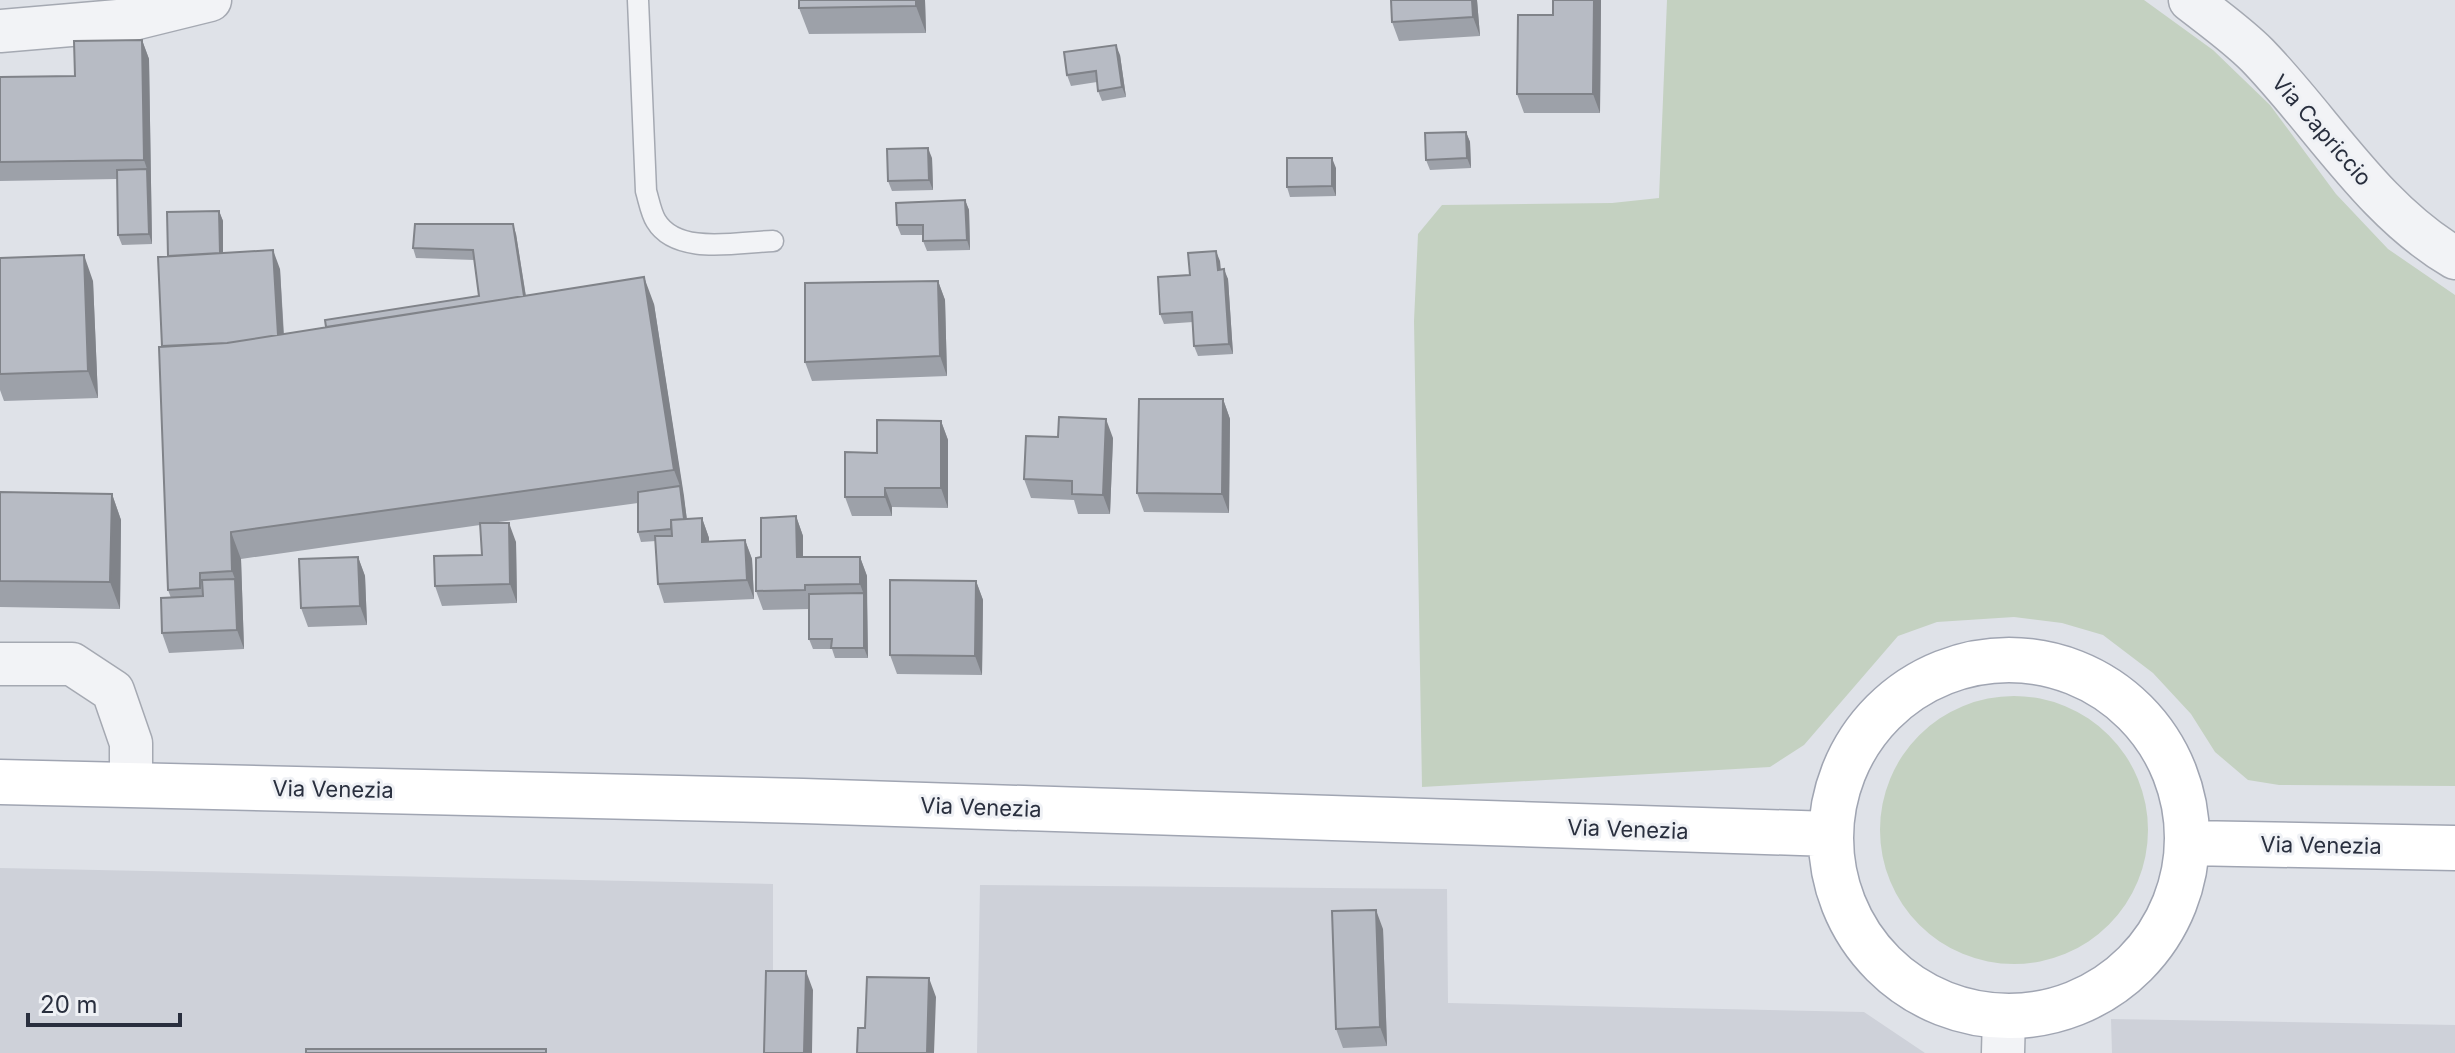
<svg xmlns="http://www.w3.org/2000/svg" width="2455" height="1053" font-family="Inter,sans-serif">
<rect width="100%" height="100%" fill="#dfe2e8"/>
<path fill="#ced1d9" d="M 0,868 L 773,884 L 773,1053 L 0,1053 Z
M 980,885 L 1447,889 L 1448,1003 L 1864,1012 L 1925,1053 L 977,1053 Z
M 2111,1019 L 2455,1025 L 2455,1053 L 2112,1053 Z"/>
<path fill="#c4d1c1" d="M 1667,0 L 2144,0 L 2213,50 L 2270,105 L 2336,194 L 2388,249 L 2455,295 L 2455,786 L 2279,785 L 2248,780 L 2215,752 L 2191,714 L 2153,673 L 2103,635 L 2062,623 L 2014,617 L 1937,622 L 1898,636 L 1804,745 L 1770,767 L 1422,787 L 1414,321 L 1418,234 L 1442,205 L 1612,203 L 1659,198 Z
M1880 830a134 134 0 1 1 268 0a134 134 0 1 1-268 0Z"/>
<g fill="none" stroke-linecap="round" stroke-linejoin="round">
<g stroke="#a5a9b2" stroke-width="23">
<path id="lane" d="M 638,0 L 646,191 C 649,201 651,213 656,221 C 677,256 738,242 773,241"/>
</g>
<g stroke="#a5a9b2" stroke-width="45">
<path id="street" d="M 2190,0 C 2213,18 2237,35 2257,55 C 2322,122 2373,210 2455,258
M 0,31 L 129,20 L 210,0
M 0,664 L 72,664 L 113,691 L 131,743 L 131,784
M 2003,1053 L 2004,1016"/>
</g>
<g stroke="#a0a5b2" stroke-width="47">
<path id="primary" d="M1831 838a178 178 0 1 1 356 0a178 178 0 1 1-356 0Z
M 0,782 L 803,801 L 1830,834
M 2188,843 L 2455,848"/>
</g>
<use href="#lane" stroke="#f2f3f6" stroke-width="20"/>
<use href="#street" stroke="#f2f3f6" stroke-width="42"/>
<use href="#primary" stroke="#fff" stroke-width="44"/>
</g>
<path fill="#9da1a9" d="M 799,0 L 925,0 L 926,33 L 809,34 L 799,8 Z
M 1477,0 L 1480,36 L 1399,41 L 1392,22 Z
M 1553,0 L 1601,0 L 1600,113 L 1524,113 L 1517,94 L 1553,15 Z
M 142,40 L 149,59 L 152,244 L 122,245 L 118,235 L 117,179 L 0,181 L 0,77 L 75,76 Z
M 1120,55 L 1126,97 L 1102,101 L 1098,91 L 1097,82 L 1071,86 L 1067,75 Z
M 1466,132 L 1470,142 L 1471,168 L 1430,170 L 1426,160 Z
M 932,158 L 933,190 L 892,191 L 888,181 Z
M 1336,168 L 1336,196 L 1290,197 L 1287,187 Z
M 965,200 L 969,210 L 970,250 L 927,251 L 923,241 L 923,235 L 901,235 L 897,225 Z
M 219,211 L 223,221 L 223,253 L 280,269 L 284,334 L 326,327 L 479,296 L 474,260 L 416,258 L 413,248 L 516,234 L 526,296 L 654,304 L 687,519 L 702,518 L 709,538 L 709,542 L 745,540 L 752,559 L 754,599 L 664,603 L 658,584 L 656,541 L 641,542 L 638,532 L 638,503 L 491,523 L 516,542 L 517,603 L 442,606 L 435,586 L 482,555 L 480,525 L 241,559 L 244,649 L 169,653 L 162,633 L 171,598 L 168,590 L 162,346 L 168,257 Z
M 0,258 L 93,281 L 98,398 L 4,401 L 0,390 Z
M 1220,261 L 1221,270 L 1228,279 L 1233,354 L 1198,356 L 1194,346 L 1193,322 L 1164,324 L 1160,314 L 1190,275 Z
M 938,281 L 945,300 L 947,376 L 812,381 L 805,362 Z
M 1223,399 L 1230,419 L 1229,513 L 1144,512 L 1137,493 Z
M 941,421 L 948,440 L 948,508 L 892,507 L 892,516 L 852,516 L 845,497 L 877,453 Z
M 1113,438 L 1110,514 L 1078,514 L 1074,500 L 1031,498 L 1024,479 Z
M 0,492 L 112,494 L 121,520 L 120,609 L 0,607 Z
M 796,516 L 803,536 L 803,557 L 860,557 L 867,576 L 868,658 L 835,658 L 832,649 L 813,649 L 809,639 L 809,609 L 763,610 L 756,591 L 761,557 Z
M 358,557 L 365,576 L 367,625 L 308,627 L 301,608 Z
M 976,581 L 983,600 L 982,675 L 897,674 L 890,655 Z
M 1383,929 L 1387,1046 L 1343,1048 L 1336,1029 Z"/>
<path fill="#808389" d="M 916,0 L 925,0 L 926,33 L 916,6 Z
M 1472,0 L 1477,0 L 1480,36 L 1473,17 Z
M 1594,0 L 1601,0 L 1600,113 L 1593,94 Z
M 142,40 L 149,59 L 152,244 L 149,234 L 147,169 L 144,160 Z
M 1116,45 L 1120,55 L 1126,97 L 1122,87 Z
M 1466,132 L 1470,142 L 1471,168 L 1467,158 Z
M 928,148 L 932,158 L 933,190 L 929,180 Z
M 1332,158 L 1336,168 L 1336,196 L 1332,186 Z
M 965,200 L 969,210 L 970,250 L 967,240 Z
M 219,211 L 223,221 L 223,265 L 220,255 Z
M 513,224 L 516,234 L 530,323 L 526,313 Z
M 273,250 L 280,269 L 285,362 L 278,343 Z
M 1216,251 L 1220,261 L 1221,280 L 1218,270 Z
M 84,255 L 93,281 L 98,398 L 88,371 Z
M 1224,269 L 1228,279 L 1233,354 L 1229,344 Z
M 644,277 L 654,304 L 684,496 L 689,538 L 685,528 L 680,486 L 674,470 Z
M 938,281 L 945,300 L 947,376 L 940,356 Z
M 1223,399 L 1230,419 L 1229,513 L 1222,494 Z
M 1106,419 L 1113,438 L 1110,514 L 1103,495 Z
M 941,421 L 948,440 L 948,508 L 941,488 Z
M 885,488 L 892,507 L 892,516 L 885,497 Z
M 112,494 L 121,520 L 120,609 L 110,582 Z
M 796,516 L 803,536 L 803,576 L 797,557 Z
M 702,518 L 709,538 L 709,561 L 702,542 Z
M 509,523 L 516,542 L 517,603 L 510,584 Z
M 231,532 L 241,559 L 244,649 L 237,630 L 235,579 L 232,571 Z
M 745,540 L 752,559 L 754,599 L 747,580 Z
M 358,557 L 365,576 L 367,625 L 360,606 Z
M 860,557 L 867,576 L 867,603 L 860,584 Z
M 976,581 L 983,600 L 982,675 L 975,656 Z
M 864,593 L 867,603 L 868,658 L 864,648 Z
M 1376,910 L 1383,929 L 1387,1046 L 1380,1027 Z
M 806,971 L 813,990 L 812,1053 L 804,1053 Z
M 929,978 L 936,997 L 934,1053 L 927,1053 Z"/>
<path fill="#b7bbc4" stroke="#808389" stroke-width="2" d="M 799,0 L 916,0 L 916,6 L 799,8 Z
M 1391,0 L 1472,0 L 1473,17 L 1392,22 Z
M 1553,0 L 1594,0 L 1593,94 L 1517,94 L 1518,15 L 1553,15 Z
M 142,40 L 144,160 L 0,162 L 0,77 L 75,76 L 74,41 Z
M 1116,45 L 1122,87 L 1098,91 L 1096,71 L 1067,75 L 1064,52 Z
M 1466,132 L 1467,158 L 1426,160 L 1425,133 Z
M 928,148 L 929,180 L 888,181 L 887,149 Z
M 1287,158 L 1332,158 L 1332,186 L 1287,187 Z
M 147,169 L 149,234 L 118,235 L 117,170 Z
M 965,200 L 967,240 L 923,241 L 923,225 L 897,225 L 896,203 Z
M 219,211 L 220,253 L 168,256 L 167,212 Z
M 415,224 L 513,224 L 524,296 L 326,327 L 325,320 L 479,296 L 473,250 L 413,248 Z
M 273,250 L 278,335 L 227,343 L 162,346 L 158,257 Z
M 1216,251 L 1218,270 L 1224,269 L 1229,344 L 1194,346 L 1192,312 L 1160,314 L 1158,277 L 1190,275 L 1188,253 Z
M 84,255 L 88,371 L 0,374 L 0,258 Z
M 644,277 L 674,470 L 231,532 L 232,571 L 200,573 L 200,588 L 168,590 L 159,347 L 227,343 Z
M 938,281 L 940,356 L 805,362 L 805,283 Z
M 1139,399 L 1223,399 L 1222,494 L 1137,493 Z
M 1059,417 L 1106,419 L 1103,495 L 1072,494 L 1072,481 L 1024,479 L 1026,436 L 1058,437 Z
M 877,420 L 941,421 L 941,488 L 885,488 L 885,497 L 845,497 L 845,452 L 877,453 Z
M 680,486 L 684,519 L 671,520 L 671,529 L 638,532 L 638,492 Z
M 0,492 L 112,494 L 110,582 L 0,581 Z
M 796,516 L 797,557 L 860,557 L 860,584 L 805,585 L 805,590 L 756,591 L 756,558 L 761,557 L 761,518 Z
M 702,518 L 702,542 L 745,540 L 747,580 L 658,584 L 655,536 L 672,536 L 671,520 Z
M 480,523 L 509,523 L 510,584 L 435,586 L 434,556 L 482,555 Z
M 358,557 L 360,606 L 301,608 L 299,559 Z
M 235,579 L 237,630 L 162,633 L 161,598 L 203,596 L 202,580 Z
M 890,580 L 976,581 L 975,656 L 890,655 Z
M 864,593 L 864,648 L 831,648 L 832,639 L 809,639 L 809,594 Z
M 1376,910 L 1380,1027 L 1336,1029 L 1332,911 Z
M 766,971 L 806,971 L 804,1053 L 764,1053 Z
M 867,977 L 929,978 L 927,1053 L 857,1053 L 858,1028 L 865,1028 Z
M 306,1049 L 546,1049 L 546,1053 L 306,1053 Z"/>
<g text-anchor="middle" stroke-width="6" stroke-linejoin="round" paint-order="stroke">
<g font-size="22" fill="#292f3e" stroke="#eff1f5">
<text transform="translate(2322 130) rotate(49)" y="8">Via Capriccio</text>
<text transform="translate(333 789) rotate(1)" y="8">Via Venezia</text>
<text transform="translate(981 807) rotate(2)" y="8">Via Venezia</text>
<text transform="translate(1628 829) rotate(2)" y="8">Via Venezia</text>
<text transform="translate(2321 845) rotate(1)" y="8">Via Venezia</text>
</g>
</g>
<path d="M28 1013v12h152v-12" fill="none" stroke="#292f3e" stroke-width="4"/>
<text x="40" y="1013" font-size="24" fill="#292f3e" stroke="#eff1f5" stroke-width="6" paint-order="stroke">20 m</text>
</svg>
